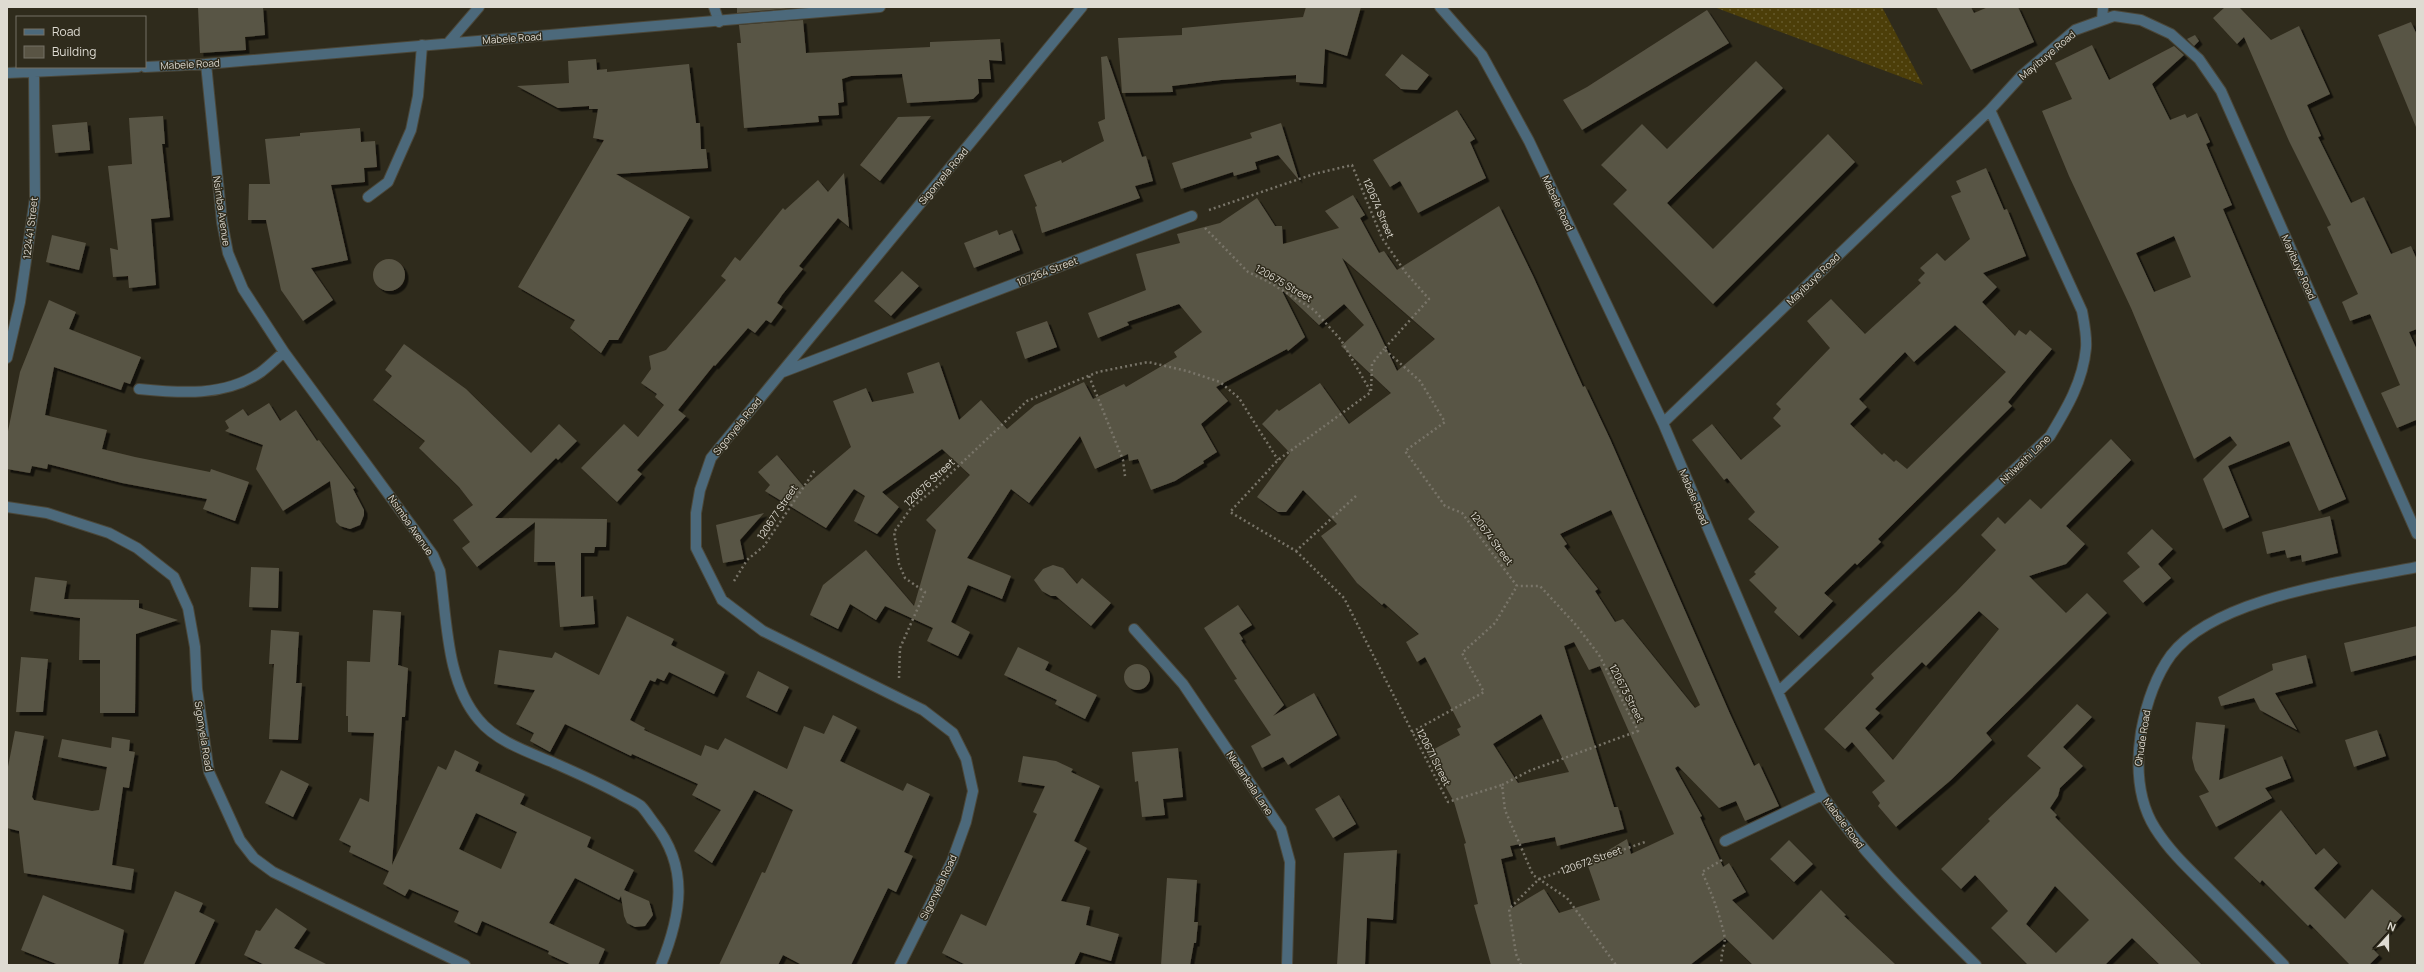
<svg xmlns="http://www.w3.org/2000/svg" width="2424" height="972" font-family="Manrope,sans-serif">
<defs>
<pattern id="grass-dots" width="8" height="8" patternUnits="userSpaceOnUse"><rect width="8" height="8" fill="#4c3e09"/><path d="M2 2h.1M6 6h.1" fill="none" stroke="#65592c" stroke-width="1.8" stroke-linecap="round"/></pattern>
<filter id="shadow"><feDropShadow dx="3.5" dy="3.5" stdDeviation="0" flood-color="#0009"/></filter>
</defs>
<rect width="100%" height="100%" fill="#2f2b1c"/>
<path fill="url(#grass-dots)" d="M 1714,7 L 1882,7 L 1923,85 Z"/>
<path fill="#595444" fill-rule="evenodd" filter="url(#shadow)" d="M 198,7 L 263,7 L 265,35 L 245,37 L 246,50 L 200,53 Z
M 737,7 L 802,7 L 737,13 Z
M 1306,7 L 1361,7 L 1347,56 L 1325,49 L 1323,84 L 1296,82 L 1296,75 L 1221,80 L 1172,86 L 1173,92 L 1122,93 L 1118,38 L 1182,35 L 1182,28 L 1303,17 Z
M 1936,7 L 1971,7 L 1974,13 L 1988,7 L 2018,7 L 2034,42 L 1971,70 Z
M 2225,7 L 2239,7 L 2271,40 L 2299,26 L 2330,94 L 2307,105 L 2321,136 L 2318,137 L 2351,203 L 2364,197 L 2391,254 L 2411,246 L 2417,260 L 2417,329 L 2409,332 L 2417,350 L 2417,423 L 2416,420 L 2397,428 L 2381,393 L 2400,385 L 2370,314 L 2350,321 L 2342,302 L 2358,294 L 2327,227 L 2331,225 L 2289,141 L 2244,37 L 2237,44 L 2213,18 Z
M 1707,10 L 1729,43 L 1582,130 L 1563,100 L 1587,87 Z
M 803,20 L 806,53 L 930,47 L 930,42 L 1000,39 L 1002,61 L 989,60 L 991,79 L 978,79 L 979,93 L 973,99 L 907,103 L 902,74 L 851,76 L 842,79 L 844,102 L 838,103 L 839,115 L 818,116 L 819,122 L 744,128 L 737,43 L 741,43 L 739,25 Z
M 2411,22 L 2417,35 L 2416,127 L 2378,35 Z
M 2195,35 L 2199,41 L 2194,46 L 2187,39 Z
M 2092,45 L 2109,80 L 2174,46 L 2184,55 L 2152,84 L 2170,120 L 2185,114 L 2187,118 L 2197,113 L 2210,142 L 2206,144 L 2232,205 L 2223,209 L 2346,499 L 2319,511 L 2289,441 L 2228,466 L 2249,517 L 2223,529 L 2203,479 L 2237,445 L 2230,436 L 2194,459 L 2131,308 L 2069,176 L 2042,111 L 2072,99 L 2055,63 ZM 2174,236 L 2191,277 L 2154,292 L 2136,253 Z
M 1402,54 L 1429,75 L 1417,90 L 1401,89 L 1385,75 Z
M 1107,56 L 1142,157 L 1146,156 L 1153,181 L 1135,186 L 1140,198 L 1042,233 L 1035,207 L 1037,206 L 1024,175 L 1061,160 L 1062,163 L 1104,141 L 1098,122 L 1105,119 L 1101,57 Z
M 596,59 L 597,70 L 607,69 L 607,72 L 689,64 L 696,123 L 700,123 L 701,149 L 706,149 L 708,168 L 616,174 L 690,217 L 618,340 L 609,340 L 601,353 L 570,328 L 575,320 L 518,287 L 604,140 L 593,138 L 598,109 L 589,109 L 589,106 L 558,108 L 517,86 L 569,83 L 568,61 Z
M 1756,61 L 1783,88 L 1667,203 L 1713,249 L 1828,134 L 1855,162 L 1713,304 L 1613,204 L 1627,190 L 1601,165 L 1642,124 L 1667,149 Z
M 1457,110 L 1475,139 L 1470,142 L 1486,178 L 1418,213 L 1400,181 L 1390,187 L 1373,160 Z
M 163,116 L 165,144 L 162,144 L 170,217 L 151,219 L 156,285 L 129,288 L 128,276 L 113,277 L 110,248 L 118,250 L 108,166 L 132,164 L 129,118 Z
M 931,116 L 880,181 L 860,165 L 898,117 Z
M 87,122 L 90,150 L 55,153 L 52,125 Z
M 1281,123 L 1299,180 L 1278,155 L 1255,162 L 1257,169 L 1234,176 L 1233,172 L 1181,189 L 1172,163 L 1252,138 L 1250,133 Z
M 360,128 L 361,142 L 375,141 L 377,167 L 364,168 L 365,182 L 331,185 L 348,260 L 311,268 L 333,300 L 303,321 L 281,290 L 266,220 L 248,220 L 249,184 L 270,184 L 265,139 L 300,136 L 300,133 Z
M 1986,168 L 2004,210 L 2007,209 L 2026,256 L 1983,273 L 1997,287 L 1982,302 L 2015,336 L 2019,330 L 2026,335 L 2030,330 L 2052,349 L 2008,402 L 2012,406 L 1878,539 L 1881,542 L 1857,565 L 1855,563 L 1824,593 L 1833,601 L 1799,636 L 1774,612 L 1777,608 L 1749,580 L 1756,574 L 1754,572 L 1779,547 L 1748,519 L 1755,512 L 1727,478 L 1724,480 L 1692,440 L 1712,424 L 1741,460 L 1781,426 L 1773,418 L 1781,409 L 1776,404 L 1830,348 L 1807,321 L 1831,299 L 1865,334 L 1921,283 L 1918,280 L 1925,273 L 1920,268 L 1937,253 L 1945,261 L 1970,239 L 1951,196 L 1961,192 L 1956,181 ZM 1955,325 L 2006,372 L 1907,469 L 1896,460 L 1894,462 L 1884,453 L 1882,455 L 1850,424 L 1867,407 L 1859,399 L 1905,352 L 1914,362 Z
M 844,173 L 849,227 L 838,218 L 799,266 L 803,269 L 782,295 L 777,303 L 783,307 L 771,323 L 766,320 L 755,333 L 748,328 L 715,366 L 714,365 L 678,410 L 686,416 L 637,470 L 642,474 L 617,502 L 581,468 L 624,424 L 638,437 L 664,405 L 655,397 L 657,394 L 641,383 L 651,369 L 649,356 L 666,350 L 726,280 L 721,276 L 735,257 L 740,261 L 783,208 L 785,210 L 818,180 L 828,192 Z
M 1353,195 L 1365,215 L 1360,218 L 1379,253 L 1384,251 L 1397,270 L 1499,206 L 1533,276 L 1583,387 L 1585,386 L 1610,439 L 1730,714 L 1754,766 L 1759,763 L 1779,806 L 1745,821 L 1736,801 L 1719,808 L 1678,766 L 1675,768 L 1702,816 L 1700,817 L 1723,867 L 1729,863 L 1746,892 L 1732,900 L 1773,940 L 1821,890 L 1846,915 L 1844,916 L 1896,965 L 1753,965 L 1725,938 L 1690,965 L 1491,965 L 1474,905 L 1478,904 L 1464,844 L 1466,843 L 1454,802 L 1427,753 L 1460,735 L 1457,729 L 1461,727 L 1425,657 L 1417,662 L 1406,642 L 1419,634 L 1384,603 L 1382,605 L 1357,583 L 1321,536 L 1337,524 L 1303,490 L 1286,512 L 1278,512 L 1257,497 L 1290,453 L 1262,424 L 1277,409 L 1279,411 L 1320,383 L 1349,424 L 1391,393 L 1341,346 L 1364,325 L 1344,304 L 1319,325 L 1281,289 L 1305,337 L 1288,351 L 1287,349 L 1216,387 L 1228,401 L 1201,424 L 1217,452 L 1203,461 L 1204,463 L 1175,481 L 1151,490 L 1138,459 L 1129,461 L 1128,454 L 1095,469 L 1080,436 L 1029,503 L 1011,489 L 967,558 L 1011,576 L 1002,599 L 968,585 L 951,622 L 970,632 L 958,656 L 927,641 L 933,628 L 885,606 L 876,620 L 850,604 L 838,629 L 810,615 L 823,585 L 866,550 L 914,606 L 936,530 L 926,520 L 970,475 L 942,449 L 882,492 L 899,507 L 877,534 L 854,521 L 865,496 L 854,489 L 826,528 L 765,491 L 770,485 L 758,472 L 777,455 L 804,487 L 851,447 L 833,401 L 866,388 L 872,402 L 914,393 L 907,373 L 939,362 L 959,420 L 981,400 L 1007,429 L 1035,405 L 1084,382 L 1093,399 L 1124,384 L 1126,387 L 1177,357 L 1174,352 L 1202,332 L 1179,304 L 1127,322 L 1129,325 L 1098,338 L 1088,313 L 1146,290 L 1136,254 L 1180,243 L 1177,234 L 1220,223 L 1257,198 L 1275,226 L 1282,226 L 1283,244 L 1339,228 L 1325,211 ZM 1342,258 L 1435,339 L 1397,371 L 1379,333 ZM 1611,510 L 1700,705 L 1695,708 L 1623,619 L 1615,622 L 1595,591 L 1598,589 L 1564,546 L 1567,544 L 1560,534 ZM 1574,642 L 1589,670 L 1600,666 L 1674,834 L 1631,854 L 1627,839 L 1587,863 L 1600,900 L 1559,913 L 1544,889 L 1512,908 L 1501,859 L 1513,856 L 1510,846 L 1555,837 L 1557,846 L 1624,829 L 1618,807 L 1614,807 L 1564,646 ZM 1541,714 L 1569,772 L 1518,783 L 1493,744 Z
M 997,230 L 999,235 L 1012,230 L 1020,250 L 974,268 L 964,243 Z
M 52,235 L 86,243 L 79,270 L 46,262 Z
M373 275a16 16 0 1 1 32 0a16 16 0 1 1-32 0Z
M 902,271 L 919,286 L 891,316 L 874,301 Z
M 49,300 L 76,312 L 69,329 L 141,357 L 130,384 L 124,382 L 121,390 L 54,367 L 45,415 L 107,430 L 102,449 L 135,457 L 210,472 L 211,469 L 249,482 L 235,521 L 203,509 L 207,499 L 122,483 L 48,464 L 47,469 L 32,466 L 30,473 L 7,469 L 7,436 L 20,372 Z
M 1047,321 L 1057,347 L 1025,359 L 1016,332 Z
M 404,344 L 466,389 L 531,453 L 559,424 L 577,441 L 558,460 L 556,458 L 495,518 L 607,519 L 606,547 L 595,547 L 594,553 L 581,553 L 581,597 L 593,596 L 595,624 L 560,627 L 555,562 L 534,562 L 535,522 L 477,567 L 462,548 L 470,542 L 453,520 L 473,505 L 459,487 L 419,448 L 425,441 L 373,400 L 392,376 L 385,370 Z
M 269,403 L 280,421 L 296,410 L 317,441 L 319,440 L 355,488 L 353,489 L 364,510 L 364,515 L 360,525 L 350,529 L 340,526 L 336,522 L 330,481 L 283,511 L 256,469 L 263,445 L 225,431 L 229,428 L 225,421 L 243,409 L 248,416 Z
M 2111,439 L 2131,460 L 2066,526 L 2085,544 L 2066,564 L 2029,576 L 2066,613 L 2087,593 L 2107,613 L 1986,733 L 1992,740 L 1951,780 L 1896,827 L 1878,806 L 1880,803 L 1872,792 L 1885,781 L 1852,742 L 1845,749 L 1824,729 L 1874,678 L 1871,674 L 1956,592 L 1996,550 L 1981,535 L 1998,517 L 2005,524 L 2030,499 L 2041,509 ZM 1979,611 L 1999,629 L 1893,760 L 1865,728 L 1880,713 L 1875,709 L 1922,662 L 1926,666 Z
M 764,513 L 740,540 L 744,559 L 723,563 L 716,525 Z
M 2330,516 L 2338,553 L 2302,562 L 2301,555 L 2287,558 L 2285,550 L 2267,554 L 2262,532 Z
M 2152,529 L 2173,549 L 2158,564 L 2171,578 L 2143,603 L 2123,581 L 2140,567 L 2127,553 Z
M 1053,565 L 1063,568 L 1077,584 L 1082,578 L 1111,603 L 1091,626 L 1056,596 L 1051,596 L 1042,591 L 1034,580 L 1043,569 Z
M 251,567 L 279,568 L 278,608 L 249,607 Z
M 35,577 L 67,581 L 64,599 L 139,600 L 139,608 L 178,620 L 136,634 L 135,713 L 100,713 L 100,660 L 79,660 L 80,618 L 30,611 Z
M 1238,605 L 1252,625 L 1239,633 L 1243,639 L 1241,640 L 1284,705 L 1273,716 L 1314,693 L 1337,735 L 1288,765 L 1283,757 L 1262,768 L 1251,746 L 1271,735 L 1234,680 L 1237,679 L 1204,628 Z
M 373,610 L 401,612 L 398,665 L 408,668 L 405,717 L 402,717 L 392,865 L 438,766 L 446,770 L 455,750 L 479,762 L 475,771 L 525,794 L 520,804 L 591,837 L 587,847 L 634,870 L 624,890 L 649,901 L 653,915 L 645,926 L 635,927 L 627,923 L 624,916 L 621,896 L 619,900 L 575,878 L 549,923 L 605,949 L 598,965 L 572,965 L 548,954 L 549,951 L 482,921 L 477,933 L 454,922 L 459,911 L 409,889 L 405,896 L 383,884 L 389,871 L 349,852 L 351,846 L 339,840 L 360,798 L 369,802 L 374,733 L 348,732 L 348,716 L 346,716 L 347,661 L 370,662 ZM 476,813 L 517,832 L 501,869 L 459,849 Z
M 627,616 L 674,639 L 671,645 L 725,672 L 714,694 L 669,672 L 664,681 L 657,678 L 655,682 L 650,680 L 630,720 L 645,728 L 644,730 L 701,756 L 705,745 L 718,750 L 725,738 L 787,769 L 804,726 L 824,734 L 833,715 L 857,727 L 840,761 L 903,791 L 907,783 L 930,794 L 904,852 L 913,856 L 896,892 L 888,888 L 851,965 L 802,965 L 783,955 L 778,965 L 719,965 L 762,872 L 765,873 L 793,810 L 754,790 L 712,863 L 694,851 L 721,810 L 692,795 L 698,784 L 632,754 L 631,756 L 565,724 L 550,752 L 530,741 L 534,733 L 516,724 L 535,690 L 494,684 L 499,650 L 552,658 L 555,652 L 599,675 Z
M 2417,626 L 2417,655 L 2351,672 L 2344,643 Z
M 271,630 L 299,632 L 296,683 L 302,683 L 298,740 L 269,739 L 274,664 L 269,664 Z
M 1018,647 L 1049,662 L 1045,670 L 1097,695 L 1085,719 L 1055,704 L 1057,700 L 1004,675 Z
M 2306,655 L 2313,683 L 2275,693 L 2297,730 L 2260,710 L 2254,698 L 2221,706 L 2218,697 L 2273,670 L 2272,664 Z
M 21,657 L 48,659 L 43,712 L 16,712 Z
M1124 677a13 13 0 1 1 26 0a13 13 0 1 1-26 0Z
M 758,671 L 789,687 L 777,712 L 746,697 Z
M 2077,704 L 2092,717 L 2063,747 L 2083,766 L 2060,788 L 2058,796 L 2050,808 L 2057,815 L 2055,817 L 2202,965 L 2160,965 L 2132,938 L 2105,965 L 2028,965 L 1991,928 L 2008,911 L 1975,875 L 1961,889 L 1941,869 L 1990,821 L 1988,819 L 2041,768 L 2027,756 ZM 2055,886 L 2089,920 L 2056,953 L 2026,924 Z
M 2196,722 L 2225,725 L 2219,780 L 2282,756 L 2291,778 L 2265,788 L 2272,798 L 2216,827 L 2199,796 L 2209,792 L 2195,770 L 2192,758 Z
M 2377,730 L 2386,756 L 2354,767 L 2345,740 Z
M 15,731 L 44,736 L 32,797 L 34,800 L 92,811 L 99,810 L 107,767 L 58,757 L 62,739 L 111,748 L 112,737 L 130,740 L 129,751 L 135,752 L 129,788 L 123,787 L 112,865 L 134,869 L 131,890 L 24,873 L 19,831 L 7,828 L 7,772 Z
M 1178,748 L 1183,797 L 1163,799 L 1165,815 L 1142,817 L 1138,781 L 1135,782 L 1132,752 Z
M 1023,756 L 1056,761 L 1073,769 L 1071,772 L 1100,786 L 1074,841 L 1087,848 L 1061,901 L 1090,907 L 1086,925 L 1119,934 L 1111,961 L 1080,952 L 1074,965 L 966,965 L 942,953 L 961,914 L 986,926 L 1037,814 L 1033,812 L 1045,786 L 1018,782 Z
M 281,770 L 309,784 L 293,817 L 265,803 Z
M 1339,795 L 1356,824 L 1333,838 L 1315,809 Z
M 2281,810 L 2316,855 L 2324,848 L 2338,863 L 2314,888 L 2345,919 L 2372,889 L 2402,916 L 2372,948 L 2379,955 L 2369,965 L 2350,965 L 2310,924 L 2308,926 L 2262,880 L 2260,883 L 2234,858 Z
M 1789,840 L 1813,864 L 1794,882 L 1770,859 Z
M 1397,850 L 1393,920 L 1367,918 L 1365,965 L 1337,965 L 1344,853 Z
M 1167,878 L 1197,880 L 1194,922 L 1198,922 L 1196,943 L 1194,943 L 1190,965 L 1161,965 Z
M 175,891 L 203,903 L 199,912 L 215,920 L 194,965 L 143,965 Z
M 43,895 L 124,930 L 118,965 L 59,965 L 21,950 Z
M 276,908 L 307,929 L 294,948 L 328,965 L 265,965 L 244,955 L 256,930 L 260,931 Z"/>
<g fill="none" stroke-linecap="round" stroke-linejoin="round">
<g stroke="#4b4739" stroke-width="12">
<path id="service" d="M 714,7 L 719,22
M 368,197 L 388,182 L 411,130 L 418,96 L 422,45"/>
</g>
<g stroke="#4b4739" stroke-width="12">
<path id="minor" d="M 1440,7 L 1482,55 L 1529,141 L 1663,423 L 1822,795 C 1867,859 1921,910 1976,965
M 2102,20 L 2103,7
M 449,42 L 479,7
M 206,64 L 222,222 L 228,253 L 243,289 L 284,352 L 433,555 L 440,571 C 447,619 446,682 479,720 C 496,741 528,752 552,762 C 576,773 600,783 623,796 C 629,799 636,802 641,806 C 646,811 650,818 654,823 C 690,868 681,915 661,965
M 145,67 L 206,64 L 880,7
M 7,73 L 138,67
M 7,358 L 20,302 L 35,198 L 34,72
M 783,372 L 1192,216
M 139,389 C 180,393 225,397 261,372 C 269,366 277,358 284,352
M 1663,423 L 1990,110 L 2021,76 L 2075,30 L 2114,16 L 2141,20 L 2171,34 L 2199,59 L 2221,91 L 2417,534
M 7,507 L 47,513 L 109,533 L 137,548 L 174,577 L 188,608 L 195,647 L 197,689 L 209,772 L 240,840 L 254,858 L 273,872 L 465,965
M 1134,629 L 1183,684 L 1281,829 L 1290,862 L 1287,965
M 1778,692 L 2050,436 C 2067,408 2083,381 2086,348 C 2087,336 2084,322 2082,311 L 1990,110
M 1725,841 L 1822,795
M 900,965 L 952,861 L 966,822 L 973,791 L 966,759 L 953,733 L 923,710 L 763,631 L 722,600 L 696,548 L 696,513 L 700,490 L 711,458 L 1082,7
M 2284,965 C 2260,940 2235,915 2210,890 C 2190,870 2170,852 2155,828 C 2137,799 2136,765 2141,732 C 2146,705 2155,677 2171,655 C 2215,597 2348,581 2417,567"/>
</g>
<path stroke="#797569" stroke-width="2.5" stroke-dasharray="2 3" stroke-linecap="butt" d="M 1209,210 L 1314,174 L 1352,165 L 1382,238 L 1406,273 L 1429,299 L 1384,349 L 1420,381 L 1445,422 L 1405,451 L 1445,506 L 1462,513 L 1517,586 L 1495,623 L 1462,653 L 1484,692 L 1412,732
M 1205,228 L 1248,272 L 1269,282 L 1314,310 L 1341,340 L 1371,392
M 1089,376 L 1123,460 L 1125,476
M 1356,496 L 1296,551 L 1230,512 L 1278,460 L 1371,392 L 1372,364 L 1384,349
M 1296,551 L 1344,598 L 1448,802 L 1502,785 L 1505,810 L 1533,875 L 1567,898 L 1616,965
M 734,581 L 747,560 L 764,546 L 815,470
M 899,678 L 900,648 L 925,592 L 905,578 L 899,564 L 894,532 L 911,508 L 932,491 L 1027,401 L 1098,372 L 1148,362 L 1187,371 L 1220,382 L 1239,398 L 1278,460
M 1502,785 L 1529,771 L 1638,731 L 1599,655 L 1576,625 L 1540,586 L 1518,586
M 1722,860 L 1702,872 C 1711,892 1719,912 1724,934 C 1727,945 1719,955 1722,965
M 1521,965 L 1516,954 L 1509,909 L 1539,879 L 1645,842"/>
<use href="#service" stroke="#4c697b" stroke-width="10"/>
<use href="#minor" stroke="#4c697b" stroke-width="10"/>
</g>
<g text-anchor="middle" stroke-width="3" stroke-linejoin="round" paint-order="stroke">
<g font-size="10" fill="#dedbd2" stroke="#2f2b1c">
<text transform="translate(512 38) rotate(-4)" y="4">Mabele Road</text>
<text transform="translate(2047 55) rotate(-40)" y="4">Mayibuye Road</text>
<text transform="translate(190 64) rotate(-3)" y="4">Mabele Road</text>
<text transform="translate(943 176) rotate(-50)" y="4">Sigonyela Road</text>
<text transform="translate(1558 203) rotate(65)" y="4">Mabele Road</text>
<text transform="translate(1379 208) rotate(67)" y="4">120674 Street</text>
<text transform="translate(222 211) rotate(82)" y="4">Nsimba Avenue</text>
<text transform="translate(30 228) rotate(-83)" y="4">122441 Street</text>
<text transform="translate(2299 267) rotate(66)" y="4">Mayibuye Road</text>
<text transform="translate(1047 271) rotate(-21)" y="4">107264 Street</text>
<text transform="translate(1813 279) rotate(-44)" y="4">Mayibuye Road</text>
<text transform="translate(1284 283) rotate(30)" y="4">120675 Street</text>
<text transform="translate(737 426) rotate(-51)" y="4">Sigonyela Road</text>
<text transform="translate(2025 459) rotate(-44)" y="4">Nhlwathi Lane</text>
<text transform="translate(929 482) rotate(-43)" y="4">120676 Street</text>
<text transform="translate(1694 497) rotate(67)" y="4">Mabele Road</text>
<text transform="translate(777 512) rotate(-56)" y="4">120677 Street</text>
<text transform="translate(411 525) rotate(55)" y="4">Nsimba Avenue</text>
<text transform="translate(1492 538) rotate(53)" y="4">120674 Street</text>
<text transform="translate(1627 693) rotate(63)" y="4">120673 Street</text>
<text transform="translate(204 736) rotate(81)" y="4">Sigonyela Road</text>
<text transform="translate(2142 738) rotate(-81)" y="4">Qhude Road</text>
<text transform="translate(1434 757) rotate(63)" y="4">120671 Street</text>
<text transform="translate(1250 783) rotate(56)" y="4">Nkalankala Lane</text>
<text transform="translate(1844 823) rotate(53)" y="4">Mabele Road</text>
<text transform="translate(1591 860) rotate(-20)" y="4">120672 Street</text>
<text transform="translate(938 887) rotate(-64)" y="4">Sigonyela Road</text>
</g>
</g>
<rect width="2424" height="972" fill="none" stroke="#dedbd2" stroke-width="16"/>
<rect x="16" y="16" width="130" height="52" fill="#2f2b1c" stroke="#757165"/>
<rect x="24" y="29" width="20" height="6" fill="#4c697b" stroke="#757165"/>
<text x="52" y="36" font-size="12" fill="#dedbd2">Road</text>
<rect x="24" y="46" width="20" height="12" fill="#595444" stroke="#757165"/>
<text x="52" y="56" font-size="12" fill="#dedbd2">Building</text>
<g transform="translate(2388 936) rotate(21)" stroke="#2f2b1c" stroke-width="3" paint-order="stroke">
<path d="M0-3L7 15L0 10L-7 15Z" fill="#dedbd2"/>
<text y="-6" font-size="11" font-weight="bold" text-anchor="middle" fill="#dedbd2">N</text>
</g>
</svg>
